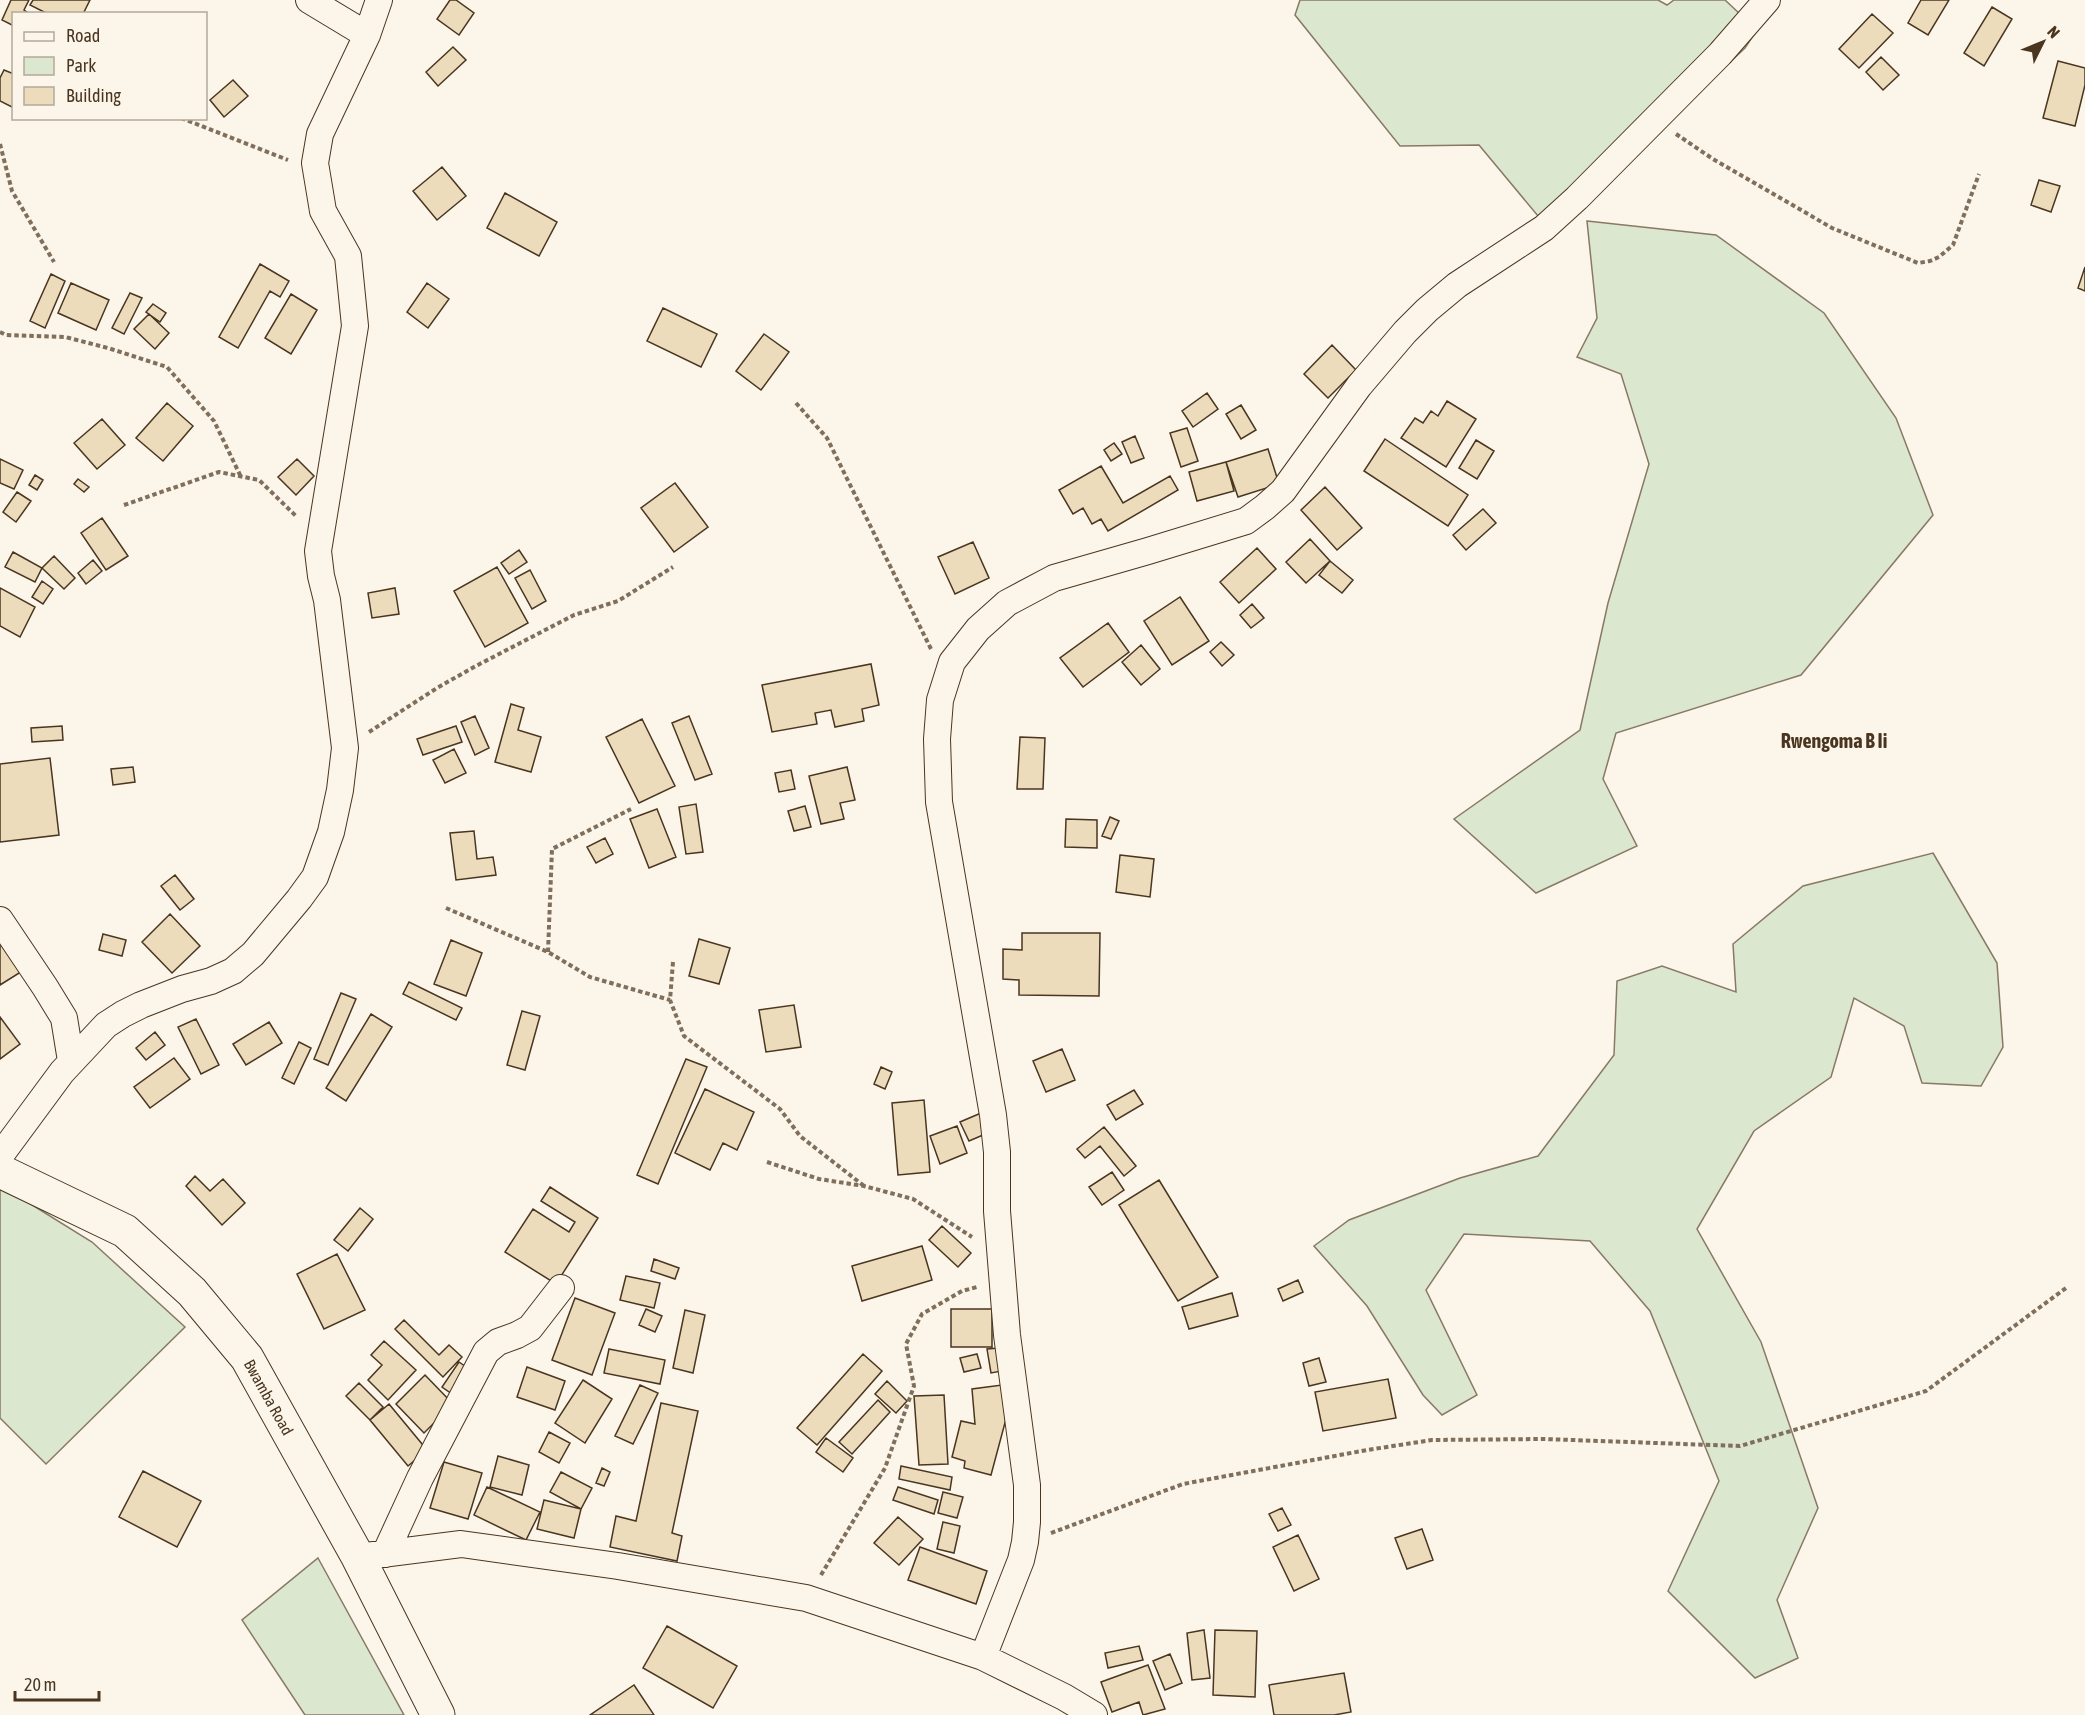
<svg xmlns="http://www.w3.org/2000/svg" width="2085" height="1715" font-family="'Asap Condensed',sans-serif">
<rect width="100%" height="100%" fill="#fbf6e9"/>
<path fill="#dce7d0" stroke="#887966" stroke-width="1.5" d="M 1300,0 L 1658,0 L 1667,5 L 1674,0 L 1725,0 L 1757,30 L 1745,48 L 1575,208 L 1548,228 L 1479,145 L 1400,146 L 1295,15 Z
M 1587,221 L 1716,235 L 1824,313 L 1896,418 L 1933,515 L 1801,675 L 1616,733 L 1603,779 L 1637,846 L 1536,893 L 1454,819 L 1580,730 L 1608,603 L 1649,464 L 1621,374 L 1577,357 L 1597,318 Z
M 1933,853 L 1997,963 L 2003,1047 L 1981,1086 L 1922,1083 L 1904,1026 L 1854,998 L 1831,1077 L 1754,1131 L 1697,1229 L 1761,1342 L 1818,1508 L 1777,1600 L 1798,1658 L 1755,1678 L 1668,1591 L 1719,1481 L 1650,1311 L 1590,1241 L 1464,1234 L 1426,1290 L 1477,1395 L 1442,1415 L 1423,1395 L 1367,1306 L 1314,1246 L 1349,1220 L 1460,1178 L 1538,1156 L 1614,1055 L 1617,981 L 1662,966 L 1736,992 L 1733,944 L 1803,886 Z
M 0,1185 L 92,1242 L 185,1327 L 46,1464 L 0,1418 Z
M 318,1558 L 404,1715 L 305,1715 L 242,1620 Z"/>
<path fill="#ecdcbc" stroke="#4a3520" stroke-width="1.5" d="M 11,0 L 29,0 L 24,10 L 30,14 L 14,14 L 14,26 L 2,20 Z
M 33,0 L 90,0 L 83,14 L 48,14 L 30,5 Z
M 450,0 L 456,0 L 474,13 L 459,35 L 437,19 Z
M 1921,0 L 1949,0 L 1928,35 L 1908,23 Z
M 1992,7 L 2012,19 L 1984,66 L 1964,53 Z
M 1872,14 L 1893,33 L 1859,68 L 1839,49 Z
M 453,47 L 466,60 L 438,86 L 426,72 Z
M 1881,57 L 1899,75 L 1883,90 L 1866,72 Z
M 2058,61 L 2085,68 L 2085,85 L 2075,126 L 2043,118 Z
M 4,70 L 14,74 L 14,108 L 0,101 L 0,78 Z
M 233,80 L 248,96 L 224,117 L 210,100 Z
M 442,167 L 466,196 L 437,220 L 413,191 Z
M 2039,180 L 2060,186 L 2051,212 L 2031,205 Z
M 505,193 L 557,222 L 539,256 L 487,228 Z
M 260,264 L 289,281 L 280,297 L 270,291 L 238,348 L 219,337 Z
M 2085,267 L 2085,291 L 2078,288 Z
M 51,274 L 65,281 L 45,328 L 30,321 Z
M 71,283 L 109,300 L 96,330 L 58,313 Z
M 427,283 L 449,299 L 428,328 L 407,312 Z
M 130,293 L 142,298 L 124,334 L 112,328 Z
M 291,294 L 317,310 L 291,354 L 265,338 Z
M 153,304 L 166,313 L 160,322 L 146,312 Z
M 663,308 L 717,334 L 701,367 L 647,341 Z
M 149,314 L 169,333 L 155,349 L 134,329 Z
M 764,334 L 789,352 L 761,390 L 736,371 Z
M 1332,345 L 1356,370 L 1328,398 L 1304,374 Z
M 1207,393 L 1218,409 L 1193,427 L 1182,411 Z
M 1447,401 L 1476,419 L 1446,467 L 1401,438 L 1415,418 L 1423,423 L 1431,411 L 1438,416 Z
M 167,403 L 193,426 L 163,461 L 136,438 Z
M 1241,405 L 1256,430 L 1241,439 L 1226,414 Z
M 102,419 L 125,445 L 97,469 L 74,443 Z
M 1187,428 L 1198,461 L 1181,467 L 1170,433 Z
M 1135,436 L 1144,458 L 1131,463 L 1122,442 Z
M 1385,439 L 1468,495 L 1448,526 L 1364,471 Z
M 1476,440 L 1494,451 L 1477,479 L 1459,468 Z
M 1114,443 L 1122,454 L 1111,461 L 1104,450 Z
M 1268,449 L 1279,484 L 1238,497 L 1226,462 Z
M 0,459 L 23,470 L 14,489 L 0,483 Z
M 297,459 L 314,476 L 296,495 L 278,477 Z
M 1226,462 L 1234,491 L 1197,501 L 1189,472 Z
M 1101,466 L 1123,503 L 1170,476 L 1178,490 L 1108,531 L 1101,519 L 1092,524 L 1083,508 L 1073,514 L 1059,490 Z
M 35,475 L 43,480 L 37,490 L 29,485 Z
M 78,479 L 89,487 L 84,492 L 74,484 Z
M 675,483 L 708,527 L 674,552 L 641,508 Z
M 1325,487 L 1362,528 L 1337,550 L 1301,510 Z
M 17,492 L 31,501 L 16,522 L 3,512 Z
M 1483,509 L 1496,523 L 1466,550 L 1453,535 Z
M 102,518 L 128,556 L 106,570 L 81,533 Z
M 1310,539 L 1330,561 L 1306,583 L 1286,562 Z
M 973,542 L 989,578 L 955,594 L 938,557 Z
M 1257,548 L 1276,569 L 1239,603 L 1220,582 Z
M 519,550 L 527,562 L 509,574 L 501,563 Z
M 13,552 L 42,568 L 35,582 L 5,567 Z
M 54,556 L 75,578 L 64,589 L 42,568 Z
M 93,560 L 102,571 L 86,584 L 78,573 Z
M 1330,561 L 1353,580 L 1342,593 L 1319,575 Z
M 497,567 L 528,623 L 485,647 L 454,591 Z
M 530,570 L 546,601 L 532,609 L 515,578 Z
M 42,581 L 53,589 L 43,604 L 32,597 Z
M 0,588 L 35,607 L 20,637 L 0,626 Z
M 395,588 L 399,614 L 372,618 L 368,593 Z
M 1180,597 L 1209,641 L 1172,665 L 1144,621 Z
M 1252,604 L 1264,618 L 1251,628 L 1240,615 Z
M 1108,623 L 1129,652 L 1083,687 L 1060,658 Z
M 1221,642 L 1234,655 L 1222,666 L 1210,652 Z
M 1141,645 L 1160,669 L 1141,685 L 1122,662 Z
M 871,664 L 879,705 L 862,709 L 864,721 L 835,727 L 831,710 L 815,713 L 817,724 L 772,732 L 762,685 Z
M 511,704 L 524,708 L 518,730 L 541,737 L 531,772 L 495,762 Z
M 475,716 L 489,748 L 475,755 L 461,722 Z
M 689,716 L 712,774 L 695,780 L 672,723 Z
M 642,719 L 675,786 L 639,803 L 606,737 Z
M 62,726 L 63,740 L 32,742 L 31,728 Z
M 456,726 L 462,742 L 423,755 L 417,739 Z
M 1020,737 L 1045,738 L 1043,789 L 1017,789 Z
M 454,749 L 466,773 L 445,783 L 433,760 Z
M 50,758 L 59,835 L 0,842 L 0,764 Z
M 133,767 L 135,782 L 113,785 L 111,769 Z
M 847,767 L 855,800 L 840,803 L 844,819 L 821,824 L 809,776 Z
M 791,770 L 795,789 L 779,792 L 775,773 Z
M 696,804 L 703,852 L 686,854 L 679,807 Z
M 805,806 L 811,827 L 794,831 L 788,811 Z
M 657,809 L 676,857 L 649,868 L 630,819 Z
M 1110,817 L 1119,821 L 1111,839 L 1102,836 Z
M 1066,819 L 1097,820 L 1097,848 L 1065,847 Z
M 474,831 L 477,859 L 493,857 L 496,875 L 456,880 L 450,833 Z
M 605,838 L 613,854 L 596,863 L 587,847 Z
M 1120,855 L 1154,859 L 1150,897 L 1116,892 Z
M 175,875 L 194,899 L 180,910 L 161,886 Z
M 170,914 L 200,946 L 172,973 L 142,942 Z
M 0,931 L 24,970 L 0,985 Z
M 1022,933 L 1100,933 L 1099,996 L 1019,995 L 1019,980 L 1003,979 L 1003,949 L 1022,950 Z
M 103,934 L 126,940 L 122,956 L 99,950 Z
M 699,939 L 730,948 L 719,984 L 689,976 Z
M 451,940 L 482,953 L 466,996 L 434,984 Z
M 409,982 L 462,1008 L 456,1020 L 403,994 Z
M 341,993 L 356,999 L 328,1065 L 314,1059 Z
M 794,1005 L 801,1047 L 766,1052 L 759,1010 Z
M 522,1011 L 540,1016 L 525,1070 L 507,1065 Z
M 371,1014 L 392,1027 L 346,1101 L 326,1088 Z
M 0,1017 L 20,1044 L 0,1059 Z
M 196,1019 L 219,1065 L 201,1074 L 178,1027 Z
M 269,1022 L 282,1043 L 246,1065 L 233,1044 Z
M 155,1032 L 165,1045 L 146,1060 L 136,1048 Z
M 299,1042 L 311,1048 L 294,1084 L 282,1078 Z
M 1062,1049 L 1075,1080 L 1046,1092 L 1033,1061 Z
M 174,1058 L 190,1079 L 150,1108 L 134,1087 Z
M 686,1059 L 707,1067 L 658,1184 L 637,1175 Z
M 881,1067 L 892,1072 L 885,1089 L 874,1084 Z
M 705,1089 L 754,1112 L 737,1150 L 723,1143 L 710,1170 L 675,1153 Z
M 1134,1090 L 1143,1104 L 1116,1120 L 1107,1105 Z
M 924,1100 L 930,1172 L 898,1175 L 892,1103 Z
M 981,1113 L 990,1132 L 969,1141 L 960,1122 Z
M 957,1126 L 967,1153 L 940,1164 L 930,1136 Z
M 1104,1127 L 1136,1166 L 1124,1176 L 1100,1146 L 1085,1158 L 1077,1149 Z
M 1112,1172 L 1124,1190 L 1102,1205 L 1089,1187 Z
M 195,1176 L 210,1191 L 223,1179 L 245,1203 L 222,1225 L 186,1186 Z
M 1159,1180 L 1218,1277 L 1178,1301 L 1119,1205 Z
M 550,1187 L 598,1218 L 556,1284 L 505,1252 L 533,1209 L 569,1232 L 575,1222 L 541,1201 Z
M 360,1208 L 373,1219 L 348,1251 L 334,1240 Z
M 942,1226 L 971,1253 L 958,1267 L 929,1240 Z
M 922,1246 L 932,1280 L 862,1301 L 852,1266 Z
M 337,1254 L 365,1310 L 324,1329 L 297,1274 Z
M 654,1259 L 679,1268 L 675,1279 L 651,1271 Z
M 626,1276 L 660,1283 L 654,1308 L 620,1300 Z
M 1298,1280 L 1303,1292 L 1283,1301 L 1278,1289 Z
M 1232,1293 L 1238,1316 L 1189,1329 L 1182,1307 Z
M 575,1298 L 615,1313 L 592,1375 L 552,1360 Z
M 646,1309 L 662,1316 L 655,1332 L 639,1325 Z
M 951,1309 L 992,1309 L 992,1347 L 951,1347 Z
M 685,1310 L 705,1315 L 693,1373 L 673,1368 Z
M 404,1320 L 439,1355 L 449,1345 L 462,1357 L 443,1377 L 395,1329 Z
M 384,1341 L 416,1370 L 388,1400 L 368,1380 L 382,1365 L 371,1355 Z
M 999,1348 L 1002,1371 L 991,1373 L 987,1349 Z
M 609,1349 L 665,1360 L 660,1384 L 604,1373 Z
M 863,1354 L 882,1371 L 817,1445 L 797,1428 Z
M 977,1354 L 981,1368 L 964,1372 L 960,1358 Z
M 1319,1358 L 1326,1382 L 1309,1386 L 1303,1363 Z
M 459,1362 L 472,1371 L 455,1396 L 442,1387 Z
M 527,1367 L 565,1381 L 555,1410 L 517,1397 Z
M 425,1375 L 453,1404 L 424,1433 L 396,1404 Z
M 1388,1379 L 1396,1418 L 1323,1431 L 1315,1392 Z
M 583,1380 L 612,1399 L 585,1443 L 555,1423 Z
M 887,1381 L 907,1401 L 896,1413 L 875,1394 Z
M 359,1383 L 383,1407 L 370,1420 L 346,1396 Z
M 640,1385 L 658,1393 L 633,1444 L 615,1436 Z
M 1002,1385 L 1006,1419 L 991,1475 L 964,1468 L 965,1461 L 952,1457 L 961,1421 L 975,1424 L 972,1389 Z
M 944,1395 L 948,1464 L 919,1465 L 914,1396 Z
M 878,1400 L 890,1412 L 852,1454 L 839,1442 Z
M 661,1403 L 698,1411 L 672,1533 L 682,1536 L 677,1561 L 610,1547 L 616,1516 L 636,1521 Z
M 389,1404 L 427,1450 L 408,1466 L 370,1420 Z
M 549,1432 L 570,1443 L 559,1463 L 539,1452 Z
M 826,1438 L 853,1458 L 843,1472 L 816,1452 Z
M 498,1456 L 529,1465 L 522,1495 L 490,1487 Z
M 444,1462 L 482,1473 L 468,1519 L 430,1508 Z
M 901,1466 L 952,1477 L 950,1490 L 899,1479 Z
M 602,1468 L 610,1472 L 604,1486 L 596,1483 Z
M 143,1471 L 201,1501 L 177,1547 L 119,1517 Z
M 561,1472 L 592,1488 L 581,1509 L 550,1492 Z
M 487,1487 L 540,1512 L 526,1540 L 474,1515 Z
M 898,1487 L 938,1500 L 934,1514 L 893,1500 Z
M 943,1492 L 963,1497 L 957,1518 L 938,1513 Z
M 544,1500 L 581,1509 L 574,1538 L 537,1529 Z
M 1282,1508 L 1291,1525 L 1278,1531 L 1269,1514 Z
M 898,1517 L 923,1539 L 899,1565 L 874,1543 Z
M 943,1522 L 960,1526 L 954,1553 L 937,1549 Z
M 1422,1529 L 1433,1560 L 1407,1569 L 1395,1538 Z
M 1298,1535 L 1319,1579 L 1294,1591 L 1273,1547 Z
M 920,1547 L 987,1571 L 976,1604 L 908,1580 Z
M 667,1626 L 737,1666 L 713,1708 L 643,1668 Z
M 1204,1630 L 1210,1678 L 1192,1680 L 1187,1633 Z
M 1215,1630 L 1257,1631 L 1255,1697 L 1213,1695 Z
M 1139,1646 L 1143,1660 L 1108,1668 L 1105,1653 Z
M 1170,1654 L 1182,1683 L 1165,1690 L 1153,1661 Z
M 1148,1665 L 1165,1709 L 1143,1715 L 1139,1702 L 1112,1712 L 1101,1682 Z
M 1344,1673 L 1351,1712 L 1334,1715 L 1274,1715 L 1269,1685 Z
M 634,1685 L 654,1715 L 590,1715 Z"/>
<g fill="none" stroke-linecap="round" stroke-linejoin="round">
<g stroke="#4a3520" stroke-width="28">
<path id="minor" d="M 309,0 L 367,35
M 0,920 L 45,987 L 64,1018 L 71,1061
M 0,1156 L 62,1072 L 106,1025 L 123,1014 L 141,1005 L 182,989 L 211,981 L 233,971 L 253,954 L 299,899 L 315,877 L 331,832 L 340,790 L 345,748 L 327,600 L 321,576 L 318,551 L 355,326 L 348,256 L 323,211 L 315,163 L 320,134 L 367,35 L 379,0
M 385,1554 L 420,1478 L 486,1352 L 498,1342 L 517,1335 L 530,1328 L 561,1288
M 358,1557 L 461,1544 L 618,1566 L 806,1598 L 983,1657 L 1064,1697 L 1094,1715
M 983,1657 L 1021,1560 L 1025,1542 L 1027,1522 L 1027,1485 L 1007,1335 L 997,1211 L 997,1152 L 993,1115 L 939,802 L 937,739 L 940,700 L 952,662 L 978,629 L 1007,603 L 1054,578 L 1148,551 L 1246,521 L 1265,507 L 1283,491 L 1359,386 L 1405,332 L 1427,310 L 1457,285 L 1544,228 L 1577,198 L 1720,54 L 1767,0"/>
</g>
<g stroke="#4a3520" stroke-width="35">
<g id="primary">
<path id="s1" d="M 0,1171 L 125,1231 L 192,1292 L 247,1358 L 358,1557 L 438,1715"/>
</g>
</g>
<path stroke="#7f6f5c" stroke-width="4" stroke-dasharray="4.5 3" stroke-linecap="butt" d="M 181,118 L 288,160
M 1676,134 L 1713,159 L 1832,228 L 1918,263 L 1930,261 L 1939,257 L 1953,245 L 1979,174
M 0,144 L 12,191 L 54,262
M 0,332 L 6,335 L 65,337 L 108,348 L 167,367 L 214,421 L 241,477
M 796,403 L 827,438 L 931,649
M 124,505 L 219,472 L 259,480 L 297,517
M 369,732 L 437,688 L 474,667 L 574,615 L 618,601 L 673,567
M 446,908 L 548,952 L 590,977 L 670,1000
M 548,952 L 552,849 L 631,809
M 673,962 L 670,1000 L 684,1036 L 780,1109 L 800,1136 L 864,1186
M 767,1162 L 819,1179 L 864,1186 L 913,1199 L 972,1237
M 1051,1533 L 1183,1484 L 1367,1450 L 1432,1440 L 1544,1439 L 1740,1446 L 1926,1391 L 2066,1288
M 821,1575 L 885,1468 L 914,1386 L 906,1344 L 922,1314 L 962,1291 L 977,1287"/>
<use href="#minor" stroke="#fbf6e9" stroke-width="26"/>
<use href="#primary" stroke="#fbf6e9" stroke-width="33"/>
</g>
<g text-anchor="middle" stroke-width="4.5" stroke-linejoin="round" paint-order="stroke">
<g font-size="16" fill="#4a3520" stroke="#fbf6e9">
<text dy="6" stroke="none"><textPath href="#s1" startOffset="360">Bwamba Road</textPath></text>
</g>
<g font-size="20" font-weight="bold" fill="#4a3520" stroke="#fbf6e9">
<text x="1834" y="748">Rwengoma B Ii</text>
</g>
</g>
<rect x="12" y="12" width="195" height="108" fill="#fbf6e9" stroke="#b4a999" stroke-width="1.5"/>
<rect x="24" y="32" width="30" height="9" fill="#fbf6e9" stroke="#b4a999" stroke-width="1.5"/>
<text x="66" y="42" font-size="18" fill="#4a3520">Road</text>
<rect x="24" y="57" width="30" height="18" fill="#dce7d0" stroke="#b4a999" stroke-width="1.5"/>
<text x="66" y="72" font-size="18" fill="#4a3520">Park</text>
<rect x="24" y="87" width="30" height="18" fill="#ecdcbc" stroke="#b4a999" stroke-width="1.5"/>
<text x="66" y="102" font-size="18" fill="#4a3520">Building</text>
<g transform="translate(2043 42) rotate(47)" stroke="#fbf6e9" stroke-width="4.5" paint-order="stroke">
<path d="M0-4.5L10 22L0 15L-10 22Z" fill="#4a3520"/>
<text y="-9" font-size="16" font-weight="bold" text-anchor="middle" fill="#4a3520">N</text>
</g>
<path d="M15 1691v9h84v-9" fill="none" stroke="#4a3520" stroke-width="3"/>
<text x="24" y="1691" font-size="18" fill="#4a3520" stroke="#fbf6e9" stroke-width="4.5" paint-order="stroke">20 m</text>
</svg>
